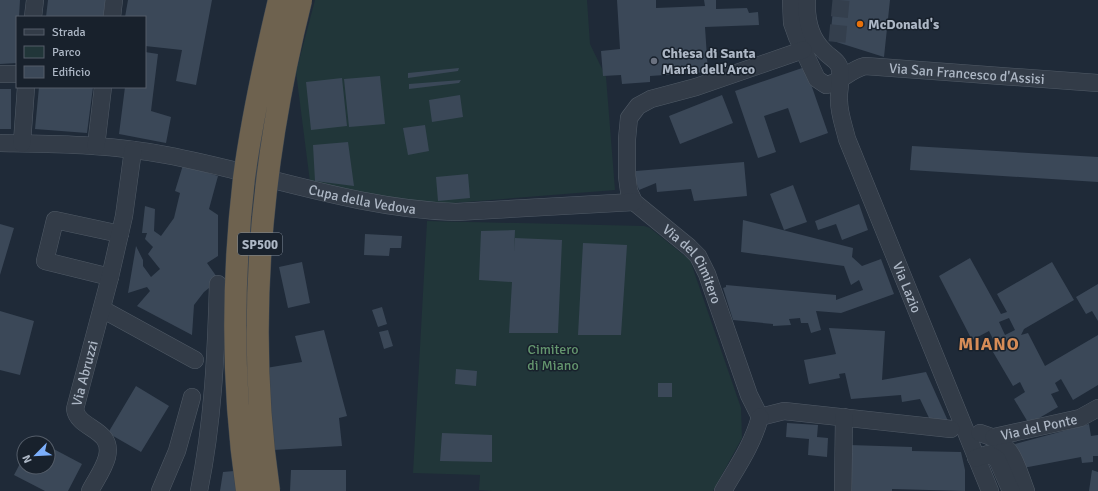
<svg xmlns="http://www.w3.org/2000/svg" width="1098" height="491" font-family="Signika,sans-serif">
<rect width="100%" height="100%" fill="#1f2a38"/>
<path fill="#213639" d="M 315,0 L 587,0 L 590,44 L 606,77 L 615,190 L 428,205 L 310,182 L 296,72 Z
M 427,221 L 644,226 L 650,228 L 690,260 L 741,408 L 742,438 L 713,491 L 492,491 L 479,490 L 480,475 L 413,473 Z"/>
<path fill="#3b4858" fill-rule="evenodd" d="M 0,0 L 20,0 L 19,17 L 17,17 L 17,63 L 0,64 Z
M 48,0 L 106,0 L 104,17 L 46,17 Z
M 128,0 L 212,0 L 196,85 L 176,81 L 182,50 L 145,46 L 145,17 L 125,17 Z
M 617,0 L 656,0 L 656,8 L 705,6 L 704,0 L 716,0 L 716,9 L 747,8 L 749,13 L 758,12 L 759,25 L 705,27 L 708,72 L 650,76 L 650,82 L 622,84 L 621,75 L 603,76 L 601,51 L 620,49 Z
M 834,0 L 890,0 L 884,57 L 830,40 Z
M 145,52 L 158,54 L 151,111 L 171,117 L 166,143 L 119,134 L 125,87 L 145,87 Z
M 805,67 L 828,133 L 800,143 L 788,108 L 764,116 L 776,152 L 758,158 L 735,91 Z
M 459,68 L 458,71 L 408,78 L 408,73 Z
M 380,76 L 385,124 L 349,127 L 344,79 Z
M 342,78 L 347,126 L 311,130 L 306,82 Z
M 461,80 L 459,83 L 409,89 L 409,84 Z
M 39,87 L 93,87 L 87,133 L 35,129 Z
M 0,89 L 11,89 L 11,129 L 0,129 Z
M 460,95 L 463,117 L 432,122 L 429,100 Z
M 722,95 L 733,123 L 680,144 L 669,116 Z
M 425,125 L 429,151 L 408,155 L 403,128 Z
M 348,142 L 354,186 L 315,181 L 313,145 Z
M 912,146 L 1098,157 L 1098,182 L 910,170 Z
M 744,162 L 747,196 L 694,201 L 691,189 L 657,192 L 656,183 L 639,190 L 636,181 L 636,171 Z
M 183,165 L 218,176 L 209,209 L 218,215 L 218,256 L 207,263 L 219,280 L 204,292 L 194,305 L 192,335 L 137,306 L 150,291 L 147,287 L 128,293 L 136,246 L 143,260 L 143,266 L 151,277 L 160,269 L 148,254 L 153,247 L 145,239 L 147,233 L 142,233 L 145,206 L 155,209 L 154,231 L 161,236 L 174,218 L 180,193 L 175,191 Z
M 468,174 L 470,198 L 438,201 L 436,177 Z
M 793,185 L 807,222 L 784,230 L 770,194 Z
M 859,204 L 868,230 L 842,240 L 836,224 L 818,230 L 815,221 Z
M 743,220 L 853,248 L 852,257 L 862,266 L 881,259 L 894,294 L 841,313 L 816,311 L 821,330 L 811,333 L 808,323 L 801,323 L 800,318 L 789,319 L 791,325 L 773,326 L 773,324 L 733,320 L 723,288 L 726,287 L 726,285 L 836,295 L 836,300 L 863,290 L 859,280 L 851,285 L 844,266 L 741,252 Z
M 0,224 L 14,228 L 0,275 Z
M 515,230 L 514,252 L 515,238 L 562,240 L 558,333 L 509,333 L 512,282 L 479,280 L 481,231 Z
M 365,234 L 402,236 L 401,248 L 390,248 L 389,256 L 364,255 Z
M 583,243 L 627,245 L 621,335 L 578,335 Z
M 970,258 L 1001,314 L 1007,312 L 997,294 L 1052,262 L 1074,300 L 1024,329 L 1021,335 L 1028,333 L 1045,366 L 1098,335 L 1098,385 L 1073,400 L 1061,379 L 1055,383 L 1059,391 L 1051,394 L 1058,407 L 1029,424 L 1014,399 L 1025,392 L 1020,382 L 1013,386 L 993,352 L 998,349 L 989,331 L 972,340 L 939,276 ZM 1009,318 L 1015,330 L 1005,335 L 999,322 Z
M 302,262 L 310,303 L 288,308 L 279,267 Z
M 1098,284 L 1098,321 L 1092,311 L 1086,314 L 1076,297 Z
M 382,307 L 387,324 L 378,327 L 372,310 Z
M 0,311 L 34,321 L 20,375 L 0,370 Z
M 829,328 L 885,331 L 882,380 L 926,372 L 948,421 L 930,420 L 920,399 L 902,402 L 901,395 L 851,399 L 845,373 L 839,374 L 840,378 L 809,384 L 804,360 L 836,354 Z
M 324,330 L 347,416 L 339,418 L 342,446 L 273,450 L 266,368 L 302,362 L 295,336 Z
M 388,330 L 393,346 L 384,349 L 379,332 Z
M 456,369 L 477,371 L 476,386 L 455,384 Z
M 658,383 L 672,383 L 672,397 L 658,397 Z
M 136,386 L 169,406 L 141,452 L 108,433 Z
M 787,423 L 818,425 L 817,437 L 828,438 L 827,457 L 808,455 L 809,439 L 786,437 Z
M 1089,424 L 1091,436 L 1098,435 L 1098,456 L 1093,456 L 1093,462 L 1082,463 L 1081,457 L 1023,468 L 1015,444 Z
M 442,433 L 492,435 L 492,462 L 440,461 Z
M 849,445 L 912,447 L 912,451 L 961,452 L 965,470 L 965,491 L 892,489 L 892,491 L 848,491 Z
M 48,446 L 82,464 L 68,491 L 45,491 L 14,475 L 24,456 L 24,467 L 48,467 Z
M 291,470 L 346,470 L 346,491 L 290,491 Z
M 1092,470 L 1098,472 L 1098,491 L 1089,491 Z
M 234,471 L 237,491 L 220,491 L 223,472 Z"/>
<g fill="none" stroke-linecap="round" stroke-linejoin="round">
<path stroke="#343f4d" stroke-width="17" stroke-dasharray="17 8" stroke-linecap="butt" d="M 837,42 L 841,0"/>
<g stroke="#505a66" stroke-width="18">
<g id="minor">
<path id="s1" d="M 791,0 L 792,23 L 797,37 L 817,79 L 826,85 C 840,83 849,70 865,66 L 1098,83"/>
<path id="s2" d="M 807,0 C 806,19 810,38 824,51 C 829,57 836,59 839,66 C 843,76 838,90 839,100 C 839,114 844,126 847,139 L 990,491"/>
<path d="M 33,17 L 35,0"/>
<path d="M 112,17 L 114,0"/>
<path id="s3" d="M 803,50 L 696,87 L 651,99 L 638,106 L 629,118 L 627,139 L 627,176 L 629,191 L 634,202 L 689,247 L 698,256 L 707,274 L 749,395 L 760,417 L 784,411 L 951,429"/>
<path d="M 0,74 L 17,74"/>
<path id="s4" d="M 0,143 C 55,144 111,144 166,155 C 262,173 357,209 456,212 L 634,202"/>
<path d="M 22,143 L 26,87"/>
<path d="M 96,146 L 103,87"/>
<path d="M 110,277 L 45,261 L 55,220 L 120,234"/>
<path d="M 102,309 L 195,360"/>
<path d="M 980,433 C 1013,442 1015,462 1026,491"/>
<path id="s5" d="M 994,437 L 1080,418 L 1098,408"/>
<path d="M 976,458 L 988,454 L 997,459 L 1011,491"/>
<path id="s6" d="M 90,491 C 95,481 104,469 107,457 C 114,428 78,430 75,409 L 110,277 L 124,216 L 133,150"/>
<path d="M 160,491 L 177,451 L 192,397"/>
<path d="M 199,491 C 213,423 216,354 218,284"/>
<path d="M 723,491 C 737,467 753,444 760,417"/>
<path d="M 843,491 L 844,417"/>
</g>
</g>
<use href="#minor" stroke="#333c48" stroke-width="17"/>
<g stroke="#3a444f" stroke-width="23" stroke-linecap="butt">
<path id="highway-bridge" d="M 247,491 C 232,388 232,281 244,178 C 252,118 265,59 279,0
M 269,491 C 245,327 261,160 301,0"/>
</g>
<use href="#highway-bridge" stroke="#6e624f" stroke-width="22"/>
</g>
<circle fill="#e8710a" stroke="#18212c" stroke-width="1.5" cx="860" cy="24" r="4"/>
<circle fill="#6b7280" stroke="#18212c" stroke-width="1.5" cx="654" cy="61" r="4"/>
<g text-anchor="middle" stroke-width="3" stroke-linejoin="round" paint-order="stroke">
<rect fill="#18212c" stroke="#808a97" stroke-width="1" x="238" y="233" width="44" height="22" rx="3"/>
<g font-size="13" font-weight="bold" fill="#adb7c5">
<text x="260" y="249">SP500</text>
</g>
<g font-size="14" font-weight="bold" fill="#adb7c5" stroke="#18212c" text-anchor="start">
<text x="868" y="29">McDonald's</text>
<text x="662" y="58">Chiesa di Santa<tspan x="662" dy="16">Maria dell'Arco</tspan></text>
</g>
<g font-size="14" fill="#adb7c5" stroke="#18212c">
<text dy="5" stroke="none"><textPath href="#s1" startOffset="241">Via San Francesco d'Assisi</textPath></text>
<text dy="5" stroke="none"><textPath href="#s4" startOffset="368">Cupa della Vedova</textPath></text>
<text dy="5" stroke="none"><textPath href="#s3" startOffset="362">Via del Cimitero</textPath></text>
<text dy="5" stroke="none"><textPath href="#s2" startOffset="311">Via Lazio</textPath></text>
<text dy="5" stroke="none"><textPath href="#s6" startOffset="137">Via Abruzzi</textPath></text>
<text dy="5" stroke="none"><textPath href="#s5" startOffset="46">Via del Ponte</textPath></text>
</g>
<g font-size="14" fill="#64966e" stroke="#18212c">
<text x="553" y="354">Cimitero<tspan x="553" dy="16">di Miano</tspan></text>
</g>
<g font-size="18" font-weight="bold" letter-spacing="1" fill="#d68c57" stroke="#18212c">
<text x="989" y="350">MIANO</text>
</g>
</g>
<rect x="16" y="16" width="130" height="72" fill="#18212c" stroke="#545d69"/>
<rect x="24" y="29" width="20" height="6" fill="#333c48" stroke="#545d69"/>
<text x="52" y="36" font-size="12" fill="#adb7c5">Strada</text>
<rect x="24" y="46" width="20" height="12" fill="#213639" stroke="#545d69"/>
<text x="52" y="56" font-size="12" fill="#adb7c5">Parco</text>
<rect x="24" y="66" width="20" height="12" fill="#3b4858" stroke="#545d69"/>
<text x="52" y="76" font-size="12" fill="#adb7c5">Edificio</text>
<g transform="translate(36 455) rotate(246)"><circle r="19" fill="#18212c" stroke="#545d69"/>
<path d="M0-3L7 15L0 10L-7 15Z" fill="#7caffb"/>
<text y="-6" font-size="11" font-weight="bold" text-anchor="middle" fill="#adb7c5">N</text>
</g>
</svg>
